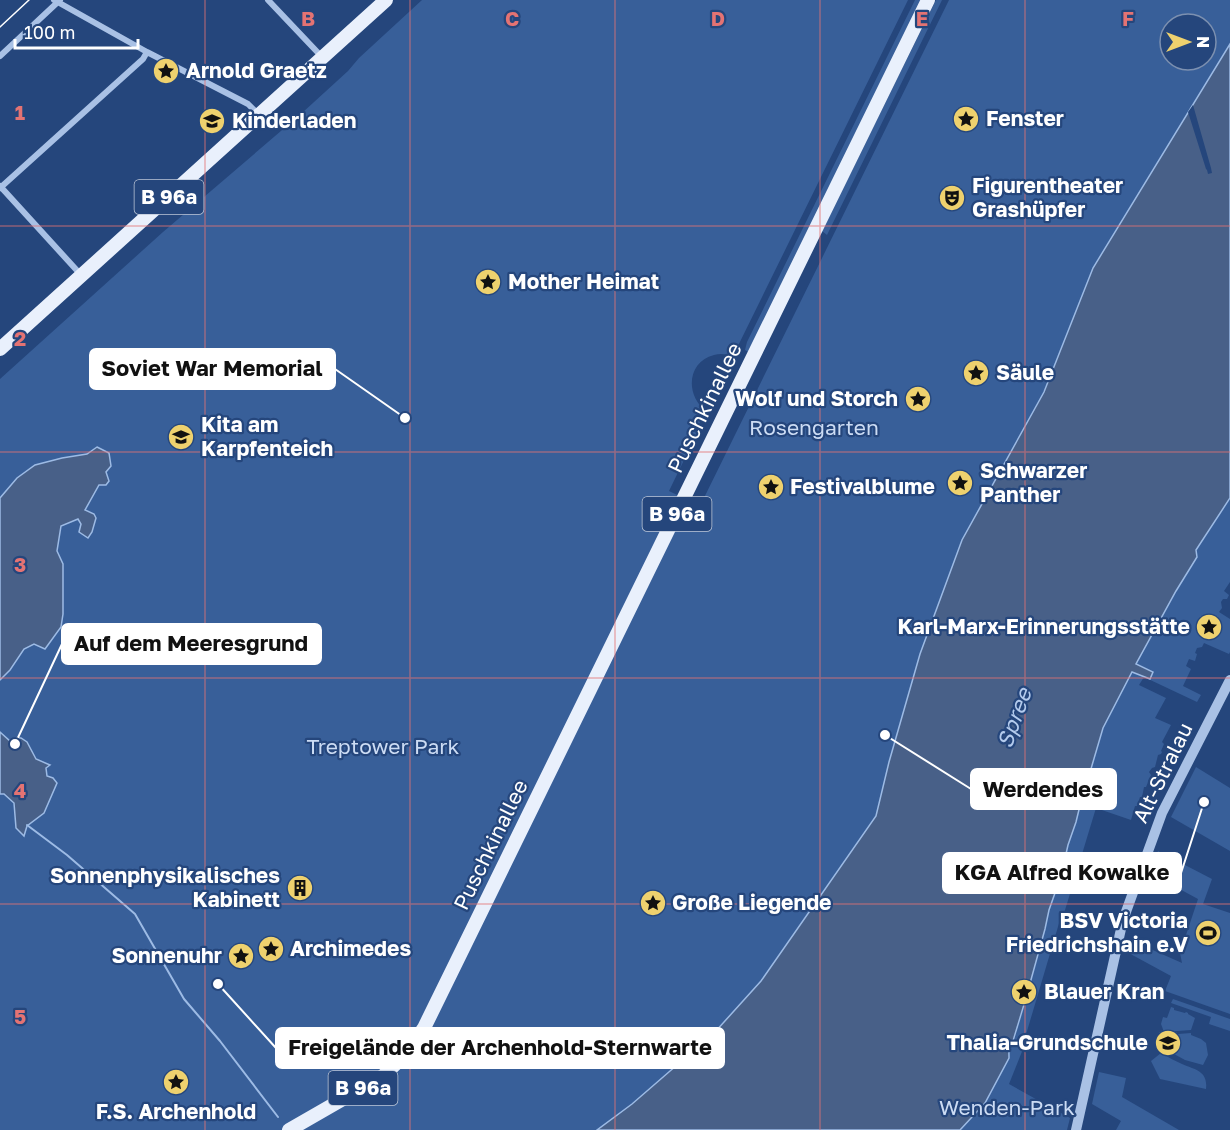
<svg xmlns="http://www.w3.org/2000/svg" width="1230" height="1130" font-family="'Golos Text',sans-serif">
<rect width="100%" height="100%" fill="#25467c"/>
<path fill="#385f99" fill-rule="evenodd" d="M 422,0 L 908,0 L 733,356 C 726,354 720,353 714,355 C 687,362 685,395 706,411 L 698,426 L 700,427 L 669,491 L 700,506 L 949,0 L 1230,0 L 1230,44 L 1093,268 L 1044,392 L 962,540 L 920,654 L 889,762 L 876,816 L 761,981 L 715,1032 L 632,1104 L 597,1130 L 0,1130 L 0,379 L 163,232 L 302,113 L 348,71 L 359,58 ZM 1170,24 L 1206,24 L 1206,60 L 1170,60 Z
M 915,0 L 923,0 L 750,353 L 745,350 L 747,342 Z
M 936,0 L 942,0 L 827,235 L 822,231 Z
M 1230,498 L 1230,582 L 1224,591 L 1229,595 L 1227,599 L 1223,599 L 1221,602 L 1222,608 L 1219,612 L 1230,619 L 1230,652 L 1229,654 L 1204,643 L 1202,647 L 1197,648 L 1195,653 L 1197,654 L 1195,661 L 1189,659 L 1186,666 L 1191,669 L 1183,686 L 1201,695 L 1197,702 L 1144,677 L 1139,685 L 1166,698 L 1155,718 L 1171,725 L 1162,742 L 1164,744 L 1161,751 L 1162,752 L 1161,754 L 1158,755 L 1155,767 L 1152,768 L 1149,772 L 1151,775 L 1146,787 L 1144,787 L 1142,797 L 1140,797 L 1137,806 L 1135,806 L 1131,820 L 1096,808 L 1062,920 L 1060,920 L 1022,1048 L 1023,1049 L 1009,1084 L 1070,1118 L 1067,1130 L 960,1130 L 985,1103 L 1010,1044 L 1014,1041 L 1040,950 L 1049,910 L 1061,876 L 1068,845 L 1076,822 L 1086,781 L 1088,779 L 1103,728 L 1135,664 L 1176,591 L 1197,558 L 1196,550 Z
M 1196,767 L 1230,788 L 1230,851 L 1171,817 Z
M 1158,851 L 1212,879 L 1203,904 L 1230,913 L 1230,1014 L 1165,991 L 1171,976 L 1125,951 L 1128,939 L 1182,963 L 1180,953 L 1198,899 L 1150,873 Z
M 1173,999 L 1230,1019 L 1230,1031 L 1209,1024 L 1211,1017 L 1171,1003 Z
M 1171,1007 L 1174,1008 L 1174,1010 L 1185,1013 L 1186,1012 L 1188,1013 L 1188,1014 L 1195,1018 L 1191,1030 L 1164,1032 L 1161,1024 L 1163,1017 L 1167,1018 Z
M 1191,1033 L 1191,1035 L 1201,1039 L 1206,1043 L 1208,1055 L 1203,1065 L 1185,1060 L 1163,1048 L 1165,1035 Z
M 1161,1053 C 1168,1057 1175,1061 1182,1064 C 1196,1070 1208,1071 1206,1089 L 1160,1079 L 1151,1061 Z
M 1099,1072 L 1126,1078 L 1122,1097 L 1179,1130 L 1116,1130 L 1121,1121 L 1092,1104 Z"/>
<path fill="#486088" stroke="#9dbbe5" stroke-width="1.5" d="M 1230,44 L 1230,498 L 1196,550 L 1197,557 L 1176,591 L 1136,664 L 1153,672 L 1150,679 L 1132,672 L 1103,728 L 1088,779 L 1086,781 L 1076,822 L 1068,845 L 1061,876 L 1049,910 L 1045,929 L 1029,987 L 1020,985 L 1017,995 L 1026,998 L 1013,1041 C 1008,1047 1009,1050 1009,1058 L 985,1103 L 960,1130 L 597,1130 L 632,1104 L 715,1032 L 761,981 L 876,816 L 889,762 L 920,654 L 962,540 L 1044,392 L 1093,268 Z
M 97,447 L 109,453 L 111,466 L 106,472 L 109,481 L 106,485 L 99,485 L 85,510 L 94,514 L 96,518 L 92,532 L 88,538 L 79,532 L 81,524 L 78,519 L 61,526 L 57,551 L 63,564 L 63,614 L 61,627 L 45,649 L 34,644 L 24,649 L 10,670 L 0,680 L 0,498 L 17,478 L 35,465 L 62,458 L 87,454 Z
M 0,732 L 10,741 L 15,738 L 21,738 L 27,742 L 36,759 L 50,765 L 46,768 L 47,776 L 53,778 L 57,783 L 44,813 L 27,826 L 24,836 L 16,828 L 14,803 L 4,794 L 0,794 Z"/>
<path fill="#25467c" d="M 1193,105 L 1211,168 L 1212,173 L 1208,174 L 1207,170 L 1206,169 L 1188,112 Z"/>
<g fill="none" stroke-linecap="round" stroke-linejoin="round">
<path stroke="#9dbbe5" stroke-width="2" d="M 27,825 L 67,855 L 135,914 L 184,999 L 220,1041 L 278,1117"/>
<path stroke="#a9c1e5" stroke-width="6" d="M 54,0 L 147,52 L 248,104 L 259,115
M 268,0 L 322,57
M 0,56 L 60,0
M 0,186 L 82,276
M 0,188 L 143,59 L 147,52"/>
<path stroke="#a9c1e5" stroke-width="10" d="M 1076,1130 L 1123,920 L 1162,813 L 1230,680"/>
<path stroke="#e9f0fc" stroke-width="14" d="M 0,349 L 386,0
M 289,1130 L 383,1076 L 407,1053 L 424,1028 L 928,0"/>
<path stroke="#fff" stroke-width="1.5" d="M 0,27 L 29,0"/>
</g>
<path fill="none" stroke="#e47373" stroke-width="1.5" stroke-opacity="0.55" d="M 205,0 L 205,1130M 410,0 L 410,1130M 615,0 L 615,1130M 820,0 L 820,1130M 1025,0 L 1025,1130M 0,226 L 1230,226M 0,452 L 1230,452M 0,678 L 1230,678M 0,904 L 1230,904"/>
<defs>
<g id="sight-disc" transform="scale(1.35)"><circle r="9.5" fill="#eed16e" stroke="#25467c"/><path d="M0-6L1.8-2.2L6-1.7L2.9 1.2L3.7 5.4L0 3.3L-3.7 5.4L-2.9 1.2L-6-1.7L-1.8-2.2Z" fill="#111"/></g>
<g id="school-disc" transform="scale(1.35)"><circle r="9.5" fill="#eed16e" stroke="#25467c"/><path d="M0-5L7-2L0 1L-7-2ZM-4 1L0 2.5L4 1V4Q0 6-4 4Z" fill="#111"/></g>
<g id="theatre-disc" transform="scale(1.35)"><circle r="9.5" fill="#eed16e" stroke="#25467c"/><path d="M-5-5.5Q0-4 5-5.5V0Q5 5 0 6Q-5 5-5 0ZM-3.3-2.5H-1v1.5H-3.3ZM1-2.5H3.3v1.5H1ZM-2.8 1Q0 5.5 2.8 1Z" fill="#111"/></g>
<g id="building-disc" transform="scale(1.35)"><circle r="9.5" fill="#eed16e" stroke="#25467c"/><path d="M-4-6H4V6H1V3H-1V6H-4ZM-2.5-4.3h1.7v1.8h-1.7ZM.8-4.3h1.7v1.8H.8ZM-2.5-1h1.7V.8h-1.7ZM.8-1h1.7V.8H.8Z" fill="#111"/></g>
<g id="stadium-disc" transform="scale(1.35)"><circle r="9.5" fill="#eed16e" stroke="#25467c"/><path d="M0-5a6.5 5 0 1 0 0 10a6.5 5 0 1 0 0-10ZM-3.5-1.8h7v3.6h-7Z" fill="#111"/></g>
</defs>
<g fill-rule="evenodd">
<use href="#sight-disc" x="166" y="71"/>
<use href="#sight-disc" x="966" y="119"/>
<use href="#school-disc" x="212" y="121"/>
<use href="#theatre-disc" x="952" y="198"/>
<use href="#sight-disc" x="488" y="282"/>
<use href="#sight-disc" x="976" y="373"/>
<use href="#sight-disc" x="918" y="399"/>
<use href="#school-disc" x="181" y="437"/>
<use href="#sight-disc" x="960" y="483"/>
<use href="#sight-disc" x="771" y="487"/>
<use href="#sight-disc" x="1209" y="627"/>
<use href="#building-disc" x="300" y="888"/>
<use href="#sight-disc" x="653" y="903"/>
<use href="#stadium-disc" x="1208" y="933"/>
<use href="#sight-disc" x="271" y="949"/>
<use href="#sight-disc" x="241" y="956"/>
<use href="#sight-disc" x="1024" y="992"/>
<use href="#school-disc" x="1168" y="1043"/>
<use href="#sight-disc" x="176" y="1082"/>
</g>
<g text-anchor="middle" stroke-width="4.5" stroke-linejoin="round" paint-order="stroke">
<g fill="#25467c" stroke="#bec8d8" stroke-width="1.5">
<rect x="134.5" y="180" width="69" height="34" rx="4.5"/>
<rect x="642.5" y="497" width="69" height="34" rx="4.5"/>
<rect x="328.5" y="1071" width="69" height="34" rx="4.5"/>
</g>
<g font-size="20" font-weight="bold" fill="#fff">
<text x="169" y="204">B 96a</text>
<text x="677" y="521">B 96a</text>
<text x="363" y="1095">B 96a</text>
</g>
<g font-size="21" font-weight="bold" fill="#fff" stroke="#25467c" text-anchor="start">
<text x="186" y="78">Arnold Graetz</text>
<text x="986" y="126">Fenster</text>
<text x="232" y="128">Kinderladen</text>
<text x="972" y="193">Figurentheater<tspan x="972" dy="24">Grashüpfer</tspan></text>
<text x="508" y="289">Mother Heimat</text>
<text x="996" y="380">Säule</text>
<text x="898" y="406" text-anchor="end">Wolf und Storch</text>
<text x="201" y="432">Kita am<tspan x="201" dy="24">Karpfenteich</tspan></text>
<text x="980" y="478">Schwarzer<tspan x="980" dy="24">Panther</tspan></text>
<text x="790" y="494">Festivalblume</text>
<text x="1190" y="634" text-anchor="end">Karl-Marx-Erinnerungsstätte</text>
<text x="280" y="883" text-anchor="end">Sonnenphysikalisches<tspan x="280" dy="24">Kabinett</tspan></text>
<text x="672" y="910">Große Liegende</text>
<text x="1188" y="928" text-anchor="end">BSV Victoria<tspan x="1188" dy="24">Friedrichshain e.V</tspan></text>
<text x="290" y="956">Archimedes</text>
<text x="222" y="963" text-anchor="end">Sonnenuhr</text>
<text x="1044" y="999">Blauer Kran</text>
<text x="1148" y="1050" text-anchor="end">Thalia-Grundschule</text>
<text x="176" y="1119" text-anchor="middle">F.S. Archenhold</text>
</g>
<g font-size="21" fill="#fff" stroke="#25467c">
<text transform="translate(705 408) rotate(-64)" y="7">Puschkinallee</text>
<text transform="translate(1163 773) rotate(-64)" y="7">Alt-Stralau</text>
<text transform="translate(491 845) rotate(-64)" y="7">Puschkinallee</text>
</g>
<g font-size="21" fill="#ccdcf4" stroke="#25467c">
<text x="814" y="435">Rosengarten</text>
<text x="383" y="754">Treptower Park</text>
<text x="1007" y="1115">Wenden-Park</text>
</g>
<g font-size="22" font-style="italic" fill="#b4cbed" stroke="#25467c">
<text transform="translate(1014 718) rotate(-70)" y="8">Spree</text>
</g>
</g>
<g font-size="20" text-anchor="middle" font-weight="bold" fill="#e47373" stroke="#25467c" stroke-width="4.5" stroke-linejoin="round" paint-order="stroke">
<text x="308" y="26">B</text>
<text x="512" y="26">C</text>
<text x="718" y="26">D</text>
<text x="922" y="26">E</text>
<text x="1128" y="26">F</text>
<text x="20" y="120">1</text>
<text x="20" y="346">2</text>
<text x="20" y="572">3</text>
<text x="20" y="798">4</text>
<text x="20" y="1024">5</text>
</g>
<path fill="none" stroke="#fff" stroke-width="2" d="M405 418L335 369M15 744L62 644M885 735L971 789M1204 802L1181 873M218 984L276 1048"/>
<g fill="#fff" stroke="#25467c" stroke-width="2">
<circle cx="405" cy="418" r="6"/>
<circle cx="15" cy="744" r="6"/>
<circle cx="885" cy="735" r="6"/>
<circle cx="1204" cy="802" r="6"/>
<circle cx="218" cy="984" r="6"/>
</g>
<g fill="#fff" stroke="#fff" stroke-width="2">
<rect x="90" y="349" width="245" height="40" rx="6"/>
<rect x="62" y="624" width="259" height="40" rx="6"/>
<rect x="971" y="769" width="145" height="40" rx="6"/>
<rect x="943" y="853" width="238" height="40" rx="6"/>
<rect x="276" y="1028" width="448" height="40" rx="6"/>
</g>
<g font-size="22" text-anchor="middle" font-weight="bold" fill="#111">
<text x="212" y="376">Soviet War Memorial</text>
<text x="191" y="651">Auf dem Meeresgrund</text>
<text x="1043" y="797">Werdendes</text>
<text x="1062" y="880">KGA Alfred Kowalke</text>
<text x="500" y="1055">Freigelände der Archenhold-Sternwarte</text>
</g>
<g transform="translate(1188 42) rotate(90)"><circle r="28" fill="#25467c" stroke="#7c90b0" stroke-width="1.5"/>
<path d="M0-4.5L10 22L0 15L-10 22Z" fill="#eed16e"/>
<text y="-9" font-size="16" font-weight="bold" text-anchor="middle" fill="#ffffff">N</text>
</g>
<path d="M15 39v9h123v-9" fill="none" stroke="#ffffff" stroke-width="3"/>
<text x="24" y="39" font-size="18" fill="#ffffff" stroke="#25467c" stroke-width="4.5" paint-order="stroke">100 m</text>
</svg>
